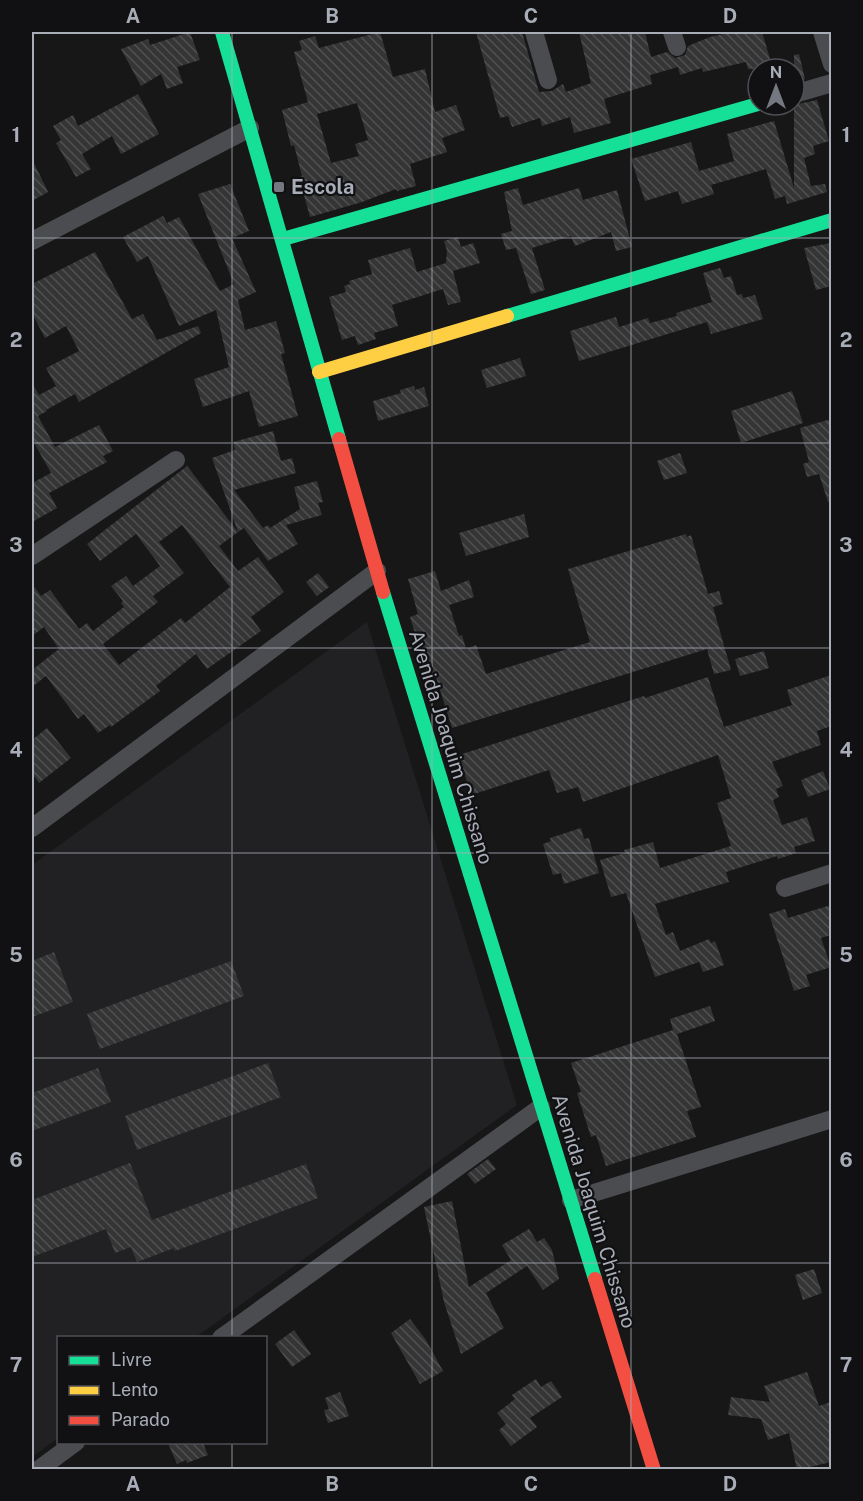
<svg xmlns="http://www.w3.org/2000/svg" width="863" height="1501" font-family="'Public Sans',sans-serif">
<defs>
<pattern id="building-back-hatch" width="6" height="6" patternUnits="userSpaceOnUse" patternTransform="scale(1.5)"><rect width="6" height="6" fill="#353536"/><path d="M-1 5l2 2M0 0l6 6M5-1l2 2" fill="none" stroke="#4f5051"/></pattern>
</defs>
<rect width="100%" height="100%" fill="#171717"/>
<path fill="#212123" d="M 367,622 L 517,1105 L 196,1337 L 58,1338 L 58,1438 L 32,1457 L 32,865 Z"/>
<path fill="url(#building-back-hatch)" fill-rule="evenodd" d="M 190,32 L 200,60 L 177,67 L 183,83 L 167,89 L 161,74 L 141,86 L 121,49 L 148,39 L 150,45 Z
M 380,32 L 393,77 L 425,69 L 435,112 L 456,105 L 465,130 L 442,138 L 447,152 L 410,164 L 416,186 L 397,191 L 396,189 L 362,202 L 310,217 L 299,177 L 302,176 L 294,145 L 291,146 L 282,110 L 308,102 L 294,52 L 302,50 L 299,41 L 315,36 L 319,48 ZM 357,103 L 368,140 L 355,144 L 359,156 L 331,163 L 317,114 Z
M 476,32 L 522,32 L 539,92 L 552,91 L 563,84 L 566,92 L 591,83 L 579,32 L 645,32 L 651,57 L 667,52 L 675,58 L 685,55 L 688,46 L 710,37 L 733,32 L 762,32 L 773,69 L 748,69 L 746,62 L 703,72 L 702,68 L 680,75 L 678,67 L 650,75 L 652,84 L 604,99 L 611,123 L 574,133 L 570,117 L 542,126 L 540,118 L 512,127 L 508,116 L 500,118 Z
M 799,54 L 805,79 L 794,82 L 794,55 Z
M 138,94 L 159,134 L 121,154 L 112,136 L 82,154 L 91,169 L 76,177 L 56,143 L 61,140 L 53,126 L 73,115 L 78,126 Z
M 817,100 L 829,141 L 813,146 L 815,154 L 804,158 L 811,186 L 825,184 L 827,192 L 787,204 L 785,196 L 775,199 L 766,169 L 711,185 L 714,194 L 682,204 L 678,191 L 645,201 L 631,159 L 691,142 L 699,171 L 734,161 L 727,134 L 774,121 L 794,188 L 794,105 Z
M 32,159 L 48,192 L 32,201 Z
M 230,184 L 249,231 L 232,238 L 256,292 L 238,300 L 245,330 L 276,321 L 285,353 L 281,354 L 298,416 L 259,427 L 249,391 L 203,407 L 194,379 L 229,367 L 216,310 L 179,326 L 148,256 L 137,262 L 123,237 L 163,216 L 167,223 L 179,217 L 220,291 L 234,284 L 198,194 Z
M 518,188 L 523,205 L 579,188 L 583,200 L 617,190 L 632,247 L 616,251 L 611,232 L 575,246 L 571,236 L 532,248 L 545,290 L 531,294 L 516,248 L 506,250 L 501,234 L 512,231 L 504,192 Z
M 458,237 L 461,247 L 473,243 L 480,263 L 453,271 L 461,302 L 448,305 L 443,289 L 392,305 L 398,326 L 374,333 L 376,339 L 358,345 L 355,336 L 342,340 L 329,297 L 346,292 L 344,286 L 350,284 L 349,281 L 372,274 L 368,260 L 410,248 L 417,272 L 446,263 L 447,251 L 444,241 Z
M 831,243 L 831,286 L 816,290 L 804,248 Z
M 95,252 L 132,319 L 143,314 L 157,340 L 198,326 L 201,333 L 79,402 L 75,394 L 46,410 L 47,411 L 38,416 L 55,447 L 99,425 L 113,451 L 103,456 L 107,462 L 49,493 L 57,508 L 32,522 L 32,483 L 51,473 L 32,439 L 32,383 L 39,395 L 56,386 L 46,368 L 79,351 L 66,326 L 45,338 L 32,313 L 32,284 Z
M 720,268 L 724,278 L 731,276 L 737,295 L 742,294 L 743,298 L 755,295 L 763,319 L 711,334 L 707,322 L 579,361 L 570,331 L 616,317 L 619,327 L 648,318 L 650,323 L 677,316 L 676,313 L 712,302 L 703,273 Z
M 520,358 L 526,376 L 487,388 L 481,370 Z
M 414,386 L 415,390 L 424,387 L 429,406 L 378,421 L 373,401 L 401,393 L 400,390 Z
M 792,391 L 803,423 L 741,443 L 731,411 Z
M 831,419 L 831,501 L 828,502 L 819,474 L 807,477 L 803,464 L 809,462 L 800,428 Z
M 273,431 L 281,461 L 292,458 L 296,473 L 234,490 L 263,528 L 268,525 L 270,528 L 300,509 L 294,487 L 317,481 L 323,502 L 318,503 L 322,515 L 286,525 L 298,544 L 268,561 L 244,528 L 238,532 L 212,458 L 235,450 L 233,442 Z
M 680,453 L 687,473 L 664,480 L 657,461 Z
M 187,466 L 238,532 L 219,546 L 238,571 L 258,557 L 284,592 L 251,617 L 261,631 L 207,669 L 196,654 L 156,686 L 160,691 L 111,727 L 110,725 L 98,733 L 84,714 L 78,719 L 46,676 L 32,687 L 32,670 L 59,649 L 44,627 L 32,636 L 32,584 L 41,596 L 50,590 L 79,629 L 87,623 L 93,631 L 124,607 L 121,603 L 123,601 L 111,586 L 126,576 L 133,586 L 160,566 L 136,534 L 100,561 L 87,544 ZM 182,525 L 230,587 L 185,623 L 181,618 L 119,665 L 103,644 L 158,602 L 153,596 L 184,573 L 159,542 Z
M 524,514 L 529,537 L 466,556 L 459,533 Z
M 686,534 L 687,537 L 691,535 L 708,594 L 719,591 L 723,604 L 713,607 L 731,670 L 714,674 L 707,649 L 452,728 L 436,677 L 429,679 L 410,617 L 418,614 L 408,579 L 435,571 L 441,591 L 469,580 L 474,597 L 449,605 L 459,636 L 462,635 L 466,649 L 476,645 L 486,674 L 590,642 L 568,569 Z
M 318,573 L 329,587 L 317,596 L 306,582 Z
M 764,651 L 769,668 L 740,676 L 735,659 Z
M 831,675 L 831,726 L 817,731 L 821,745 L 772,762 L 783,786 L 776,789 L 779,797 L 773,800 L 782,825 L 807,817 L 815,841 L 794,847 L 796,853 L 778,859 L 777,856 L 726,872 L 729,882 L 655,904 L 666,935 L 673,932 L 680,951 L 709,939 L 711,943 L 715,941 L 724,965 L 703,972 L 699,962 L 655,977 L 626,893 L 611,897 L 600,860 L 625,853 L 624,850 L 653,842 L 660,868 L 731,846 L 717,803 L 731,798 L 718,755 L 583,802 L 578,787 L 557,793 L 549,770 L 471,795 L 459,755 L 644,696 L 645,698 L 708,677 L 724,727 L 792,705 L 787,690 Z
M 47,728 L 71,758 L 39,783 L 32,773 L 32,740 Z
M 823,771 L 830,789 L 808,797 L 801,780 Z
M 581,828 L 584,839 L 589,838 L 599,873 L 564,884 L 561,873 L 553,875 L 543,844 L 551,841 L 550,838 Z
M 831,905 L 831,935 L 821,938 L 831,967 L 806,975 L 810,986 L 794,991 L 769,914 L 785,909 L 788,918 Z
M 54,952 L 73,1002 L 32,1017 L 32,961 Z
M 231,961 L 244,996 L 100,1049 L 87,1014 Z
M 710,1006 L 715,1021 L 677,1034 L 701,1107 L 687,1111 L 696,1137 L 606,1166 L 596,1135 L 591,1137 L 577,1093 L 581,1092 L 571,1063 L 673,1030 L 670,1019 Z
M 268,1063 L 281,1097 L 137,1150 L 125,1116 Z
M 98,1068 L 111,1102 L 32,1131 L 32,1093 Z
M 488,1159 L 496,1169 L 475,1184 L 467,1174 Z
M 130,1163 L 152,1220 L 306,1164 L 318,1198 L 175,1251 L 174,1248 L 137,1262 L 131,1247 L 115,1253 L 106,1229 L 32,1257 L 32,1200 Z
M 452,1201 L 469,1287 L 511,1260 L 502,1245 L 529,1229 L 537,1242 L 544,1238 L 552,1250 L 559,1279 L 543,1290 L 527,1266 L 486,1293 L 504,1328 L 461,1354 L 444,1302 L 424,1207 Z
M 814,1269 L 822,1293 L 803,1300 L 795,1275 Z
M 410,1319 L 426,1340 L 443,1371 L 420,1384 L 391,1333 Z
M 294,1330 L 311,1354 L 292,1367 L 275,1344 Z
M 807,1372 L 819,1406 L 831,1402 L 831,1462 L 797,1470 L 789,1433 L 768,1440 L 761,1419 L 728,1415 L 731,1397 L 770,1402 L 764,1386 Z
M 536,1379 L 541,1387 L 551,1381 L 562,1397 L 530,1418 L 537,1427 L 511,1446 L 499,1430 L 506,1424 L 497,1413 L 515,1399 L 512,1395 Z
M 340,1392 L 349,1416 L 328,1423 L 324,1410 L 329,1409 L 325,1398 Z
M 168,1443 L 203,1443 L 208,1455 L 187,1463 L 186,1460 L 177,1464 Z"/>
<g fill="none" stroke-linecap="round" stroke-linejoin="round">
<path stroke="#4b4c50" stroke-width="18" d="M 534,32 L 548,80
M 672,32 L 677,47
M 822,32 L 832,64
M 794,94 L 832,83
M 32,241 L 250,128
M 32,556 L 176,460
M 32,828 L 377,571
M 785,888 L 832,873
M 571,1200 L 832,1119
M 221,1338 L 541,1107
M 38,1470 L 76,1442"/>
<path stroke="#16e098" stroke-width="14" d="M 222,32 L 339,439
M 283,239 L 758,104
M 507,316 L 832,220
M 383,592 L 595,1279"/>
<path stroke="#ffcf43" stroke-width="14" d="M 319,372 L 507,316"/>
<path stroke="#f24e42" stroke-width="14" d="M 339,439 L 383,592
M 595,1279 L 654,1470"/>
</g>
<path fill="none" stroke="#a8adb8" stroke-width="1.5" stroke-opacity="0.55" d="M 232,32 L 232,1338M 432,32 L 432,1470M 631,32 L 631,1470M 32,238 L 832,238M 32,443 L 832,443M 32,648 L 832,648M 32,853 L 832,853M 32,1058 L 832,1058M 32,1263 L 832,1263M 232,1442 L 232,1470"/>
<rect fill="#757880" stroke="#111113" stroke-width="2" x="273" y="181" width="12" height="12" rx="3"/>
<g text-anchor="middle" stroke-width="4.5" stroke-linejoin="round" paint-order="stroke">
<g font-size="20" font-weight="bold" fill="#a8adb8" stroke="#111113" text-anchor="start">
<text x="291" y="194">Escola</text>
</g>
<g font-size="20" fill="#a8adb8" stroke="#111113">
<text transform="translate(451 747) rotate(73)" y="7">Avenida Joaquim Chissano</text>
<text transform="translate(594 1211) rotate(73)" y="7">Avenida Joaquim Chissano</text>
</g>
</g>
<rect width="863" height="1501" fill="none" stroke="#111113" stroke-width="66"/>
<rect x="57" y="1336" width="210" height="108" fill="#111113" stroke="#4d4f55" stroke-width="1.5"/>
<rect x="69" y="1356" width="30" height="9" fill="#16e098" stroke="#4d4f55" stroke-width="1.5"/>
<text x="111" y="1366" font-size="18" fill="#a8adb8">Livre</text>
<rect x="69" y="1386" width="30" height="9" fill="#ffcf43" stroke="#4d4f55" stroke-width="1.5"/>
<text x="111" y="1396" font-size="18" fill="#a8adb8">Lento</text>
<rect x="69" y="1416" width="30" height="9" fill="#f24e42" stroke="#4d4f55" stroke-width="1.5"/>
<text x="111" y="1426" font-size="18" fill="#a8adb8">Parado</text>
<g transform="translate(776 87)"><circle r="28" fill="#111113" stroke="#4d4f55" stroke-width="1.5"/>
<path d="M0-4.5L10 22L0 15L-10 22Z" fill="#757880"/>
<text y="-9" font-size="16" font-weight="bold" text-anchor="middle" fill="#a8adb8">N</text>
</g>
<rect x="33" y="33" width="797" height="1435" fill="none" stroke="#a8adb8" stroke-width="2"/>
<g font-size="20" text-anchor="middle" font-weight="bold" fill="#a8adb8">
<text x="133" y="23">A</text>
<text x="332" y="23">B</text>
<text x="531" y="23">C</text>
<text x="730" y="23">D</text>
<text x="16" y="142">1</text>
<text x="846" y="142">1</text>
<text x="16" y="347">2</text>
<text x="846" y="347">2</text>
<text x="16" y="552">3</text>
<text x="846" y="552">3</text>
<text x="16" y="757">4</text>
<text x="846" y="757">4</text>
<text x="16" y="962">5</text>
<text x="846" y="962">5</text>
<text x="16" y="1167">6</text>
<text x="846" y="1167">6</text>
<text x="16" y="1372">7</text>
<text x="846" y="1372">7</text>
<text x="133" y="1491">A</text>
<text x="332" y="1491">B</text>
<text x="531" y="1491">C</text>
<text x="730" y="1491">D</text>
</g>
</svg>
